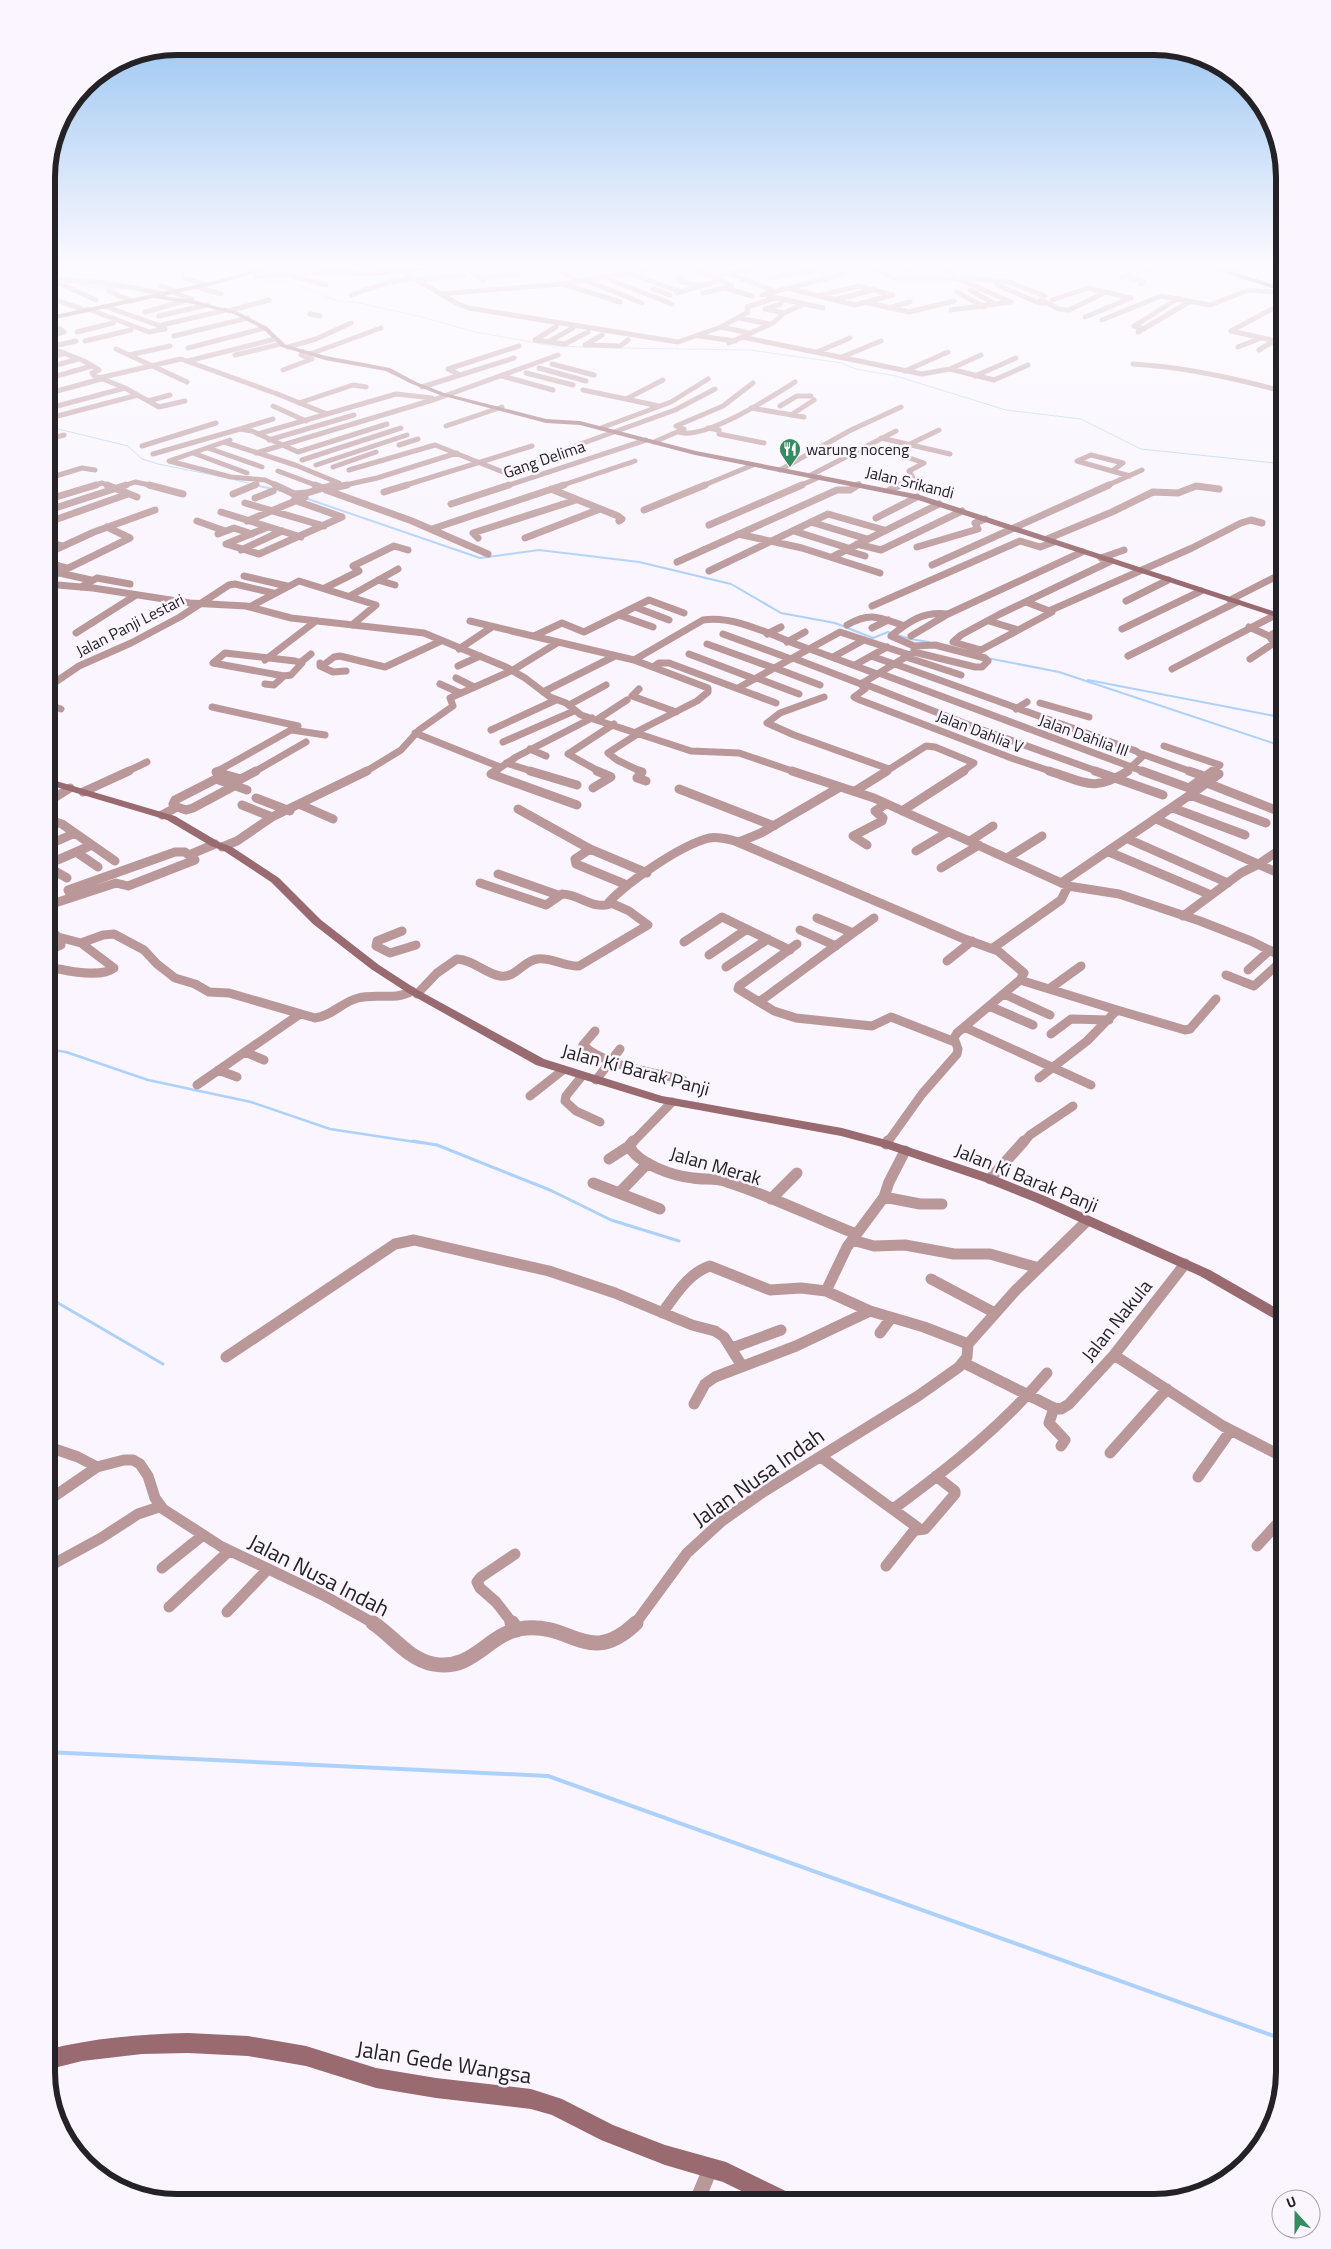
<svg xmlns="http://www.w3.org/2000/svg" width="1331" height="2249" font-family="'Titillium Web',sans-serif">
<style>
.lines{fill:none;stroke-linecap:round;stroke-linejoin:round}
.stream-far4{stroke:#add1fd;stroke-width:1}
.stream-far3{stroke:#add1fd;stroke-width:2}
.stream-far2{stroke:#add1fd;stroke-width:2.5}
.stream-far1{stroke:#add1fd;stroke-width:3}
.stream{stroke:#add1fd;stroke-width:4}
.river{fill:#add1fd;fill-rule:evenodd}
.street-far4{stroke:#ba989a;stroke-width:5}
.street-far3{stroke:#ba989a;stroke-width:7}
.street-far2{stroke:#ba989a;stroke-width:9}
.street-far1{stroke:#ba989a;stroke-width:11}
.street{stroke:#ba989a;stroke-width:15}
.secondary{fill:#996a6f;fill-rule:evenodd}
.highway{fill:#6b2c36;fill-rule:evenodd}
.labels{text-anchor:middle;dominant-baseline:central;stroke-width:5;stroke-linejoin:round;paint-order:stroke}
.far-poi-label{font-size:16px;fill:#242226;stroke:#faf5fe;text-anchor:start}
.far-street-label{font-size:16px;fill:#242226;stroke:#faf5fe}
.street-label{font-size:19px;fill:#242226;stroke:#faf5fe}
.near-street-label{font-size:22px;fill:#242226;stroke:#faf5fe}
.rim{fill:none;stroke:#242226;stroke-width:6}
</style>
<rect width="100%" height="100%" fill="#faf5fe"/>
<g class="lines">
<path class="stream-far4" d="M127,265L182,269L256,280L291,282L337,301L355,302L422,317L475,332L553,346L585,347
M620,348L750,350L842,363L856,369L896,376L1006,410L1081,419L1141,449L1285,464
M46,426L128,446L142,459L158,464L223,477
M235,480L260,486"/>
<path class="stream-far3" d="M255,485L281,491
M305,498L480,558L539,550L639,562L731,584L781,613L835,623L873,638L888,632L910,639L929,642
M987,658L1059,672L1285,747
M1088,680L1285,718"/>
<path class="stream-far2" d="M46,1049L66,1052L148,1080L251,1102L330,1129L422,1143"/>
<path class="stream-far1" d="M413,1141L437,1145L550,1190L611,1220L679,1241
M46,1296L163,1364"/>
<path class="stream" d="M46,1752L548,1776L1285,2040"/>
<path class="river" d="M53,279H70L89,284L131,286L135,288L131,290L89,288L70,283H53Z"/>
<path class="street-far4" d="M242,265L260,271
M463,265L483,280
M500,265L510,269
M526,265L536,270
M548,265L579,281
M680,265L714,276L776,265
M864,265L894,278H972L1012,283L1045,296
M883,265L900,273
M898,265L922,277
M929,265L952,273L959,279L1011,302
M1264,265L1283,271
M1079,266L1083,265
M1137,268L1152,271
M400,270L458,304L469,308L678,342L721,327L748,312L747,307L775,298
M639,270L665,265
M47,271L75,265
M1224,272L1253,265
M731,274L774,291
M256,276L337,272
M292,276L326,285
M678,276L680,281L700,286
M1124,276L1141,280L1143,282L1140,284
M603,277L672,304
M1122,277L1140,265
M185,278L206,285
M481,278L518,274
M770,278L836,265
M47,280C86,278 125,285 163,294
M417,280L463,275
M585,280L642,303
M54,281L96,300
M563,284L620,302
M997,285L1039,303H1046
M161,286L176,291
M197,287L221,294
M725,288L752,296
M787,288L855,305L893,295
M653,289L670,295
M970,290L995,304
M109,291L131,301
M172,292L192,299
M957,292L984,307
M677,293L715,282L717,279L714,276
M703,293L732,286L717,279
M441,294L562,284L628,273L682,292
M351,295L390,282L413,278
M762,295L847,273
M46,296L84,310
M768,296L823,308
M817,296L859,286L892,295
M834,300L873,290
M1041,300L1059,309L1069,310L1106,292
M1052,300L1088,288L1131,298L1085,317
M1285,302L1231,331L1285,343
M868,303L909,312L954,301
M781,304L765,309L784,313
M104,306L163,327
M889,308L910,302
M967,308L1010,302
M88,309L149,332L165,329
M951,310L966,308
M229,311L269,300
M46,312L48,313
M145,312L184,301
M310,314L320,316
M159,316L207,305
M739,318L770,324
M1102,320L1161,296L1210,305L1249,290L1271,292L1283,290
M158,326L226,310
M721,327L749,333
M1144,329L1134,326L1179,298
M77,332L113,323
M1138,332L1191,301
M602,335L585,345L620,346L628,340
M174,336L248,318
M699,336L735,341
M46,337L64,332L60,329
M742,337L922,374L950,369L994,380L1028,365
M535,340L565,344L588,332
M535,340L556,327
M85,341L131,330
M548,342L573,328
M729,343L773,323L784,313L804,304
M46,346L84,361L99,370L92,373L93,375L125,388L159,407L185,401
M49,347L76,341
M288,347L316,339L351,323
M1238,347L1261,338
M188,348L265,328
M116,349L187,382
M1259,350L1277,339
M817,352L850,338
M1278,353L1285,349
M310,354L381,328
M129,355L170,346
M235,355L281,344
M842,357L881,341
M46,359L65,353
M188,361L275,339
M552,364L594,375
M1133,364C1185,367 1235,378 1285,392
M46,368L78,359
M539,368L586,381
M950,369L981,355
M283,370L312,359L301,355L303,352
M905,371L948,352
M526,373L573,385
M460,375L448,369L519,346
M502,376L553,390
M975,376L1016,358
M99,378L181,359L272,392
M46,379L92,366
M422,387L514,358
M583,390L659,406
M275,393L327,414
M46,394L101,379
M626,399L663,380
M148,401L170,395
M299,403L353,385L366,387
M273,406L306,421
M780,406L797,396H811
M751,408L804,417
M46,409L125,388
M791,415L814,400
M46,419L138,395
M446,426L502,407
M243,428L273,419
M601,428L671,402L708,379
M708,428L719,430V434L764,443
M46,432L50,431
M678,432C704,441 771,397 795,382
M258,434L396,394L432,398
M881,438L950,454
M46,440L64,435
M269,440L354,415
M224,442L295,465L339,483L329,486
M654,442L684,429L676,426L723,406L753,383
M910,444L939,430
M399,445L418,439
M142,446L216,423
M208,448L262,467
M193,453L247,473
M256,453L436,399L558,355
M153,454L240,429L252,431L298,452L387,424
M1091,455L1123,463L1112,471L1077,461Z
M302,460L401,428
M169,461L231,477L265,480L278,486
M169,461L230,440
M316,465L407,435
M333,467L376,452
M349,470L435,445L503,472L675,410L715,389
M780,470L849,431L901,407
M278,471L318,486
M1112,471L1130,476
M811,475L896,431
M46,479L82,468L95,470
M92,486L102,483L110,486
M123,486L135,482L155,486
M252,486L257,484
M341,486L377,478L457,453
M403,486L532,446
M506,486L646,440
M560,486L635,461
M702,486L753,465
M799,486L820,477
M856,486L859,484
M898,486L913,478L909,471L924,463L898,454
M1106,486L1142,470"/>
<path class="street-far3" d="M107,485L137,497
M149,485L183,494
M275,485L294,494L307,493L333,485
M315,485L323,488
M333,488L347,485
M551,489L618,516L622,519L619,521
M326,490L412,521L488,554
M890,490L900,485
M384,492L407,485
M233,494L255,485
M255,498L273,491
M46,500L96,485
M294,500L342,517
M245,503L324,526
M451,504L509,485
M644,510L705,485
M46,511L126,485
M221,512L301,537
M876,518L917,497
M197,521L225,531
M247,521L305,497
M811,522L867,539
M46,523L128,494
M709,525L802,485
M432,529L564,485
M794,531L848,548
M218,534L234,528L252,534
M738,534L802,548L880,573
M478,538L473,533L576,500
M525,538L600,509
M1047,539L1112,512L1153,492L1178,493L1196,486L1219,489
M46,541L62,546
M226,544L259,554L342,517
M226,544L268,527
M857,544L881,550L962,511
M917,547L978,529L975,523L985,519
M241,550L282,531
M845,550L865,556
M46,554L94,532L155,510
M832,557L939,504
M1101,558L1124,550
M46,562L67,568
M677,562L837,490H850L858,485
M932,565L1109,485
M46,570L91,580
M709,571L828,514L884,530
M244,576L287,586
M46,579L130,538L107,527
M378,580L395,585
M46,584L93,588L190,603L246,606L291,618L424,633L506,667L525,678L550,697L566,703L581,715L691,751L739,753L795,772
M81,587L97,578L130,584
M325,588L359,571L353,566L394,546L408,550
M350,596L398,569
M1230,600L1285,572
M1126,601L1168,580
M1026,602L1052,612L981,650L953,642L961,635L1000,614L1111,561
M251,606L299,581L376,605L352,625
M872,606L1020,541L1040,547L1054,542
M635,607L669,620
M1049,611L1192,548L1241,523L1251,520L1262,523
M619,615L653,627
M470,621L634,660L708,688V692L697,701L636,732
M989,621L1018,630
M847,625C870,612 878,617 902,625
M1249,627L1269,636L1274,643L1250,659
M872,628L888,620
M1122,629L1201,591
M76,633L136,595
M723,634L791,659
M767,634L781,627
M534,636L562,623L584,632L649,600L684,613
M911,636L948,614
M1269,636L1285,627
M787,642L805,632
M707,644L774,668
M914,646L935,645L985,658L988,661L982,667H975L914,652
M459,649L492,627
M810,649L877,674
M225,653L295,661L302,663L291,675L284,676L213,663Z
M689,654L755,679
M871,656L894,664
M1128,656L1237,602
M833,657L864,640
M906,657L961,675
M793,658L861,684
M265,660L316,621
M634,660L703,620C738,615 776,638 809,649
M301,662L311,654
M320,663V666L333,672L346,671
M326,663L334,657L340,656L385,667L441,641
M895,664L1136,751L1143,756L1126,772
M855,665L887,647
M458,666L480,656
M653,667L659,663H669L776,703
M775,668L820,685
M1172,669L1285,610
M879,673L1145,772
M456,678L474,687
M757,678L799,694
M46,681L54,683L79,666L131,643L180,617L229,585L235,584L273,593
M862,683L969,725L1099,772
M265,684L274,685L284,676
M440,684L460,693
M861,684L865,689L854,697L860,700L1014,759L1053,772
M861,684L914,652V646L891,636C909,621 924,611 948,614L1082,552
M738,688L840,632L910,655
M639,689L632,696L676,712
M543,692L615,656
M824,697L780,713L767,723L794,735L889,769
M1040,703L1089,717
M46,704L61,709
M569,705L606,685
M212,707L298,726
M1016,709L1027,702
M598,719L627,700
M292,730L325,735
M491,730L556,700
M415,733L500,767
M639,733L608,753L617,760L642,772
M46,742L54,738
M503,742L574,711
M1164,746L1220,765L1211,772
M530,749L546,756
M1142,754L1192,772
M506,763L534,772
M126,772L147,762
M216,772L298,726
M254,772L306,742
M365,772L401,750L419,730L453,706L450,698L513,670L557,643
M494,772L516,757L592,718
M600,772L568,754L614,724
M885,772L926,746L935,747L974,763L962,772"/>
<path class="street-far2" d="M219,771L216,772L241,779L256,771
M496,771L491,774L577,805
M530,771L577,785
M639,771L642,772L637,778L646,781
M792,771L874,798L1068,886L1119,894L1200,921L1251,941L1285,958
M1049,771C1085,782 1093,793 1128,771
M1095,771L1163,795
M1142,771L1189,788L1213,771
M1189,771L1204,776
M1207,783L1283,813
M593,788L611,777L597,771
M679,789L774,826
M855,791L887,771
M83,792L129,771
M1190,795L1219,774
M256,798L290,811
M46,803L70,788
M242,805L272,817
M301,805L333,819
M177,807L186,810L193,808L234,786
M1173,808L1245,835
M518,809L590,849L647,873
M902,811L964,771
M162,815L177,807L173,804L175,800L216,779L247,790
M46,819L62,824L115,861
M1156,819L1285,876
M1128,839L1228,883
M970,841L993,826
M739,842L761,833L840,787
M867,845L853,836L882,821L883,818L875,811L886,804
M46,846L75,833
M222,847L237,841L272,817L367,771
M590,849L575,859L576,864L627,885
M916,851L948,832
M76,852L98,867
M1109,852L1211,895
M189,855L215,844
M1007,858L1042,836
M46,865L92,845
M46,866L67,878
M941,868L979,845
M498,874L558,895
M480,883L546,905L562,894C579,894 593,910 610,904
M1061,883L1190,795L1266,823
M46,906L116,883L128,886L195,860L185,852H175L68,890L71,896
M1183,916L1241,873L1259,864L1285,846
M46,926L58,937L81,943L114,968C103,977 73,972 59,969
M800,930L836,946
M402,931L377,941L376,946L390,953L416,945
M853,933L874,918
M684,942L722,917L790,950
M81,943L103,935L114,934L144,950L157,964L175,978L195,984L209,992L229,993L315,1018C332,1016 342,1002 358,998C377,993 394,1001 412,991
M797,944L739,986L738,989L774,1011L796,1018L872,1026L891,1017L955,1042
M993,948L1061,900L1068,886
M46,952L61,945
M709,955L747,929
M947,961L972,941
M726,967L768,939
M1248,970L1270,950
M1226,975L1254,986L1285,958
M1020,980L1117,1010L1087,1041L1039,1078
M1049,989L1081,966
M417,994L437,973L457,959C474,960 484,973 500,976C515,979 523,961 537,959C552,957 565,967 579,966L648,925L629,911L609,902C629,881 681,845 709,838C718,836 727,839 735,841L962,938L998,951L1024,973L1020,980L957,1033L954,1038L958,1049L957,1054L922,1094L887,1143
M1004,994L1050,1015
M759,1002L853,933L817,918
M989,1006L1033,1025
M1117,1010L1185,1030L1190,1029L1216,999
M964,1027L1091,1085
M595,1031L583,1045C604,1066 654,1072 683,1080
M1051,1034L1071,1019L1109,1020
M245,1052L264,1060
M218,1070L237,1077
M582,1076L566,1096L565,1101L576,1111L600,1122
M596,1080L620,1049
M197,1085L300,1014
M530,1096L563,1070
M632,1143L672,1102
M1023,1143L1030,1135L1073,1106"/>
<path class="street-far1" d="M633,1141L629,1146C638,1164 673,1176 693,1178C704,1180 717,1178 727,1182C771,1196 813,1217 856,1234
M886,1144L888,1141
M609,1159L629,1146
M990,1179L1024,1141
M593,1183L660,1209
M619,1193L648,1163
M884,1197L920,1204H942
M771,1199L797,1173
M852,1240L874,1246L905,1245L954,1254H990L1039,1268
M931,1279L995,1313
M826,1291L847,1247L884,1197L889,1182L905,1151
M662,1313C675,1296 688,1273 710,1266L770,1290L801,1288L826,1291L870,1311L924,1327L968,1344
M880,1333L891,1318
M732,1348L781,1330
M1114,1355L1223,1426L1285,1458
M226,1357L395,1244L414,1240L549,1271L615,1293L692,1325L715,1331L724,1337L742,1366
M964,1363L1054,1408L1061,1409L1069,1404L1114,1355L1185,1264
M694,1404L705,1384L715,1377L796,1346L870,1311
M1054,1408L1049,1423L1065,1440L1061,1446
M46,1446L78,1457L97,1467L124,1460H133L140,1464L148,1476L155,1498L163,1509L222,1547L323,1595L375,1624
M1110,1453L1167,1389
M821,1457L917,1527L886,1566
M1198,1477L1231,1430
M46,1502L97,1467
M893,1509C949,1468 1002,1426 1047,1373
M917,1530L925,1529L955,1494V1491L936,1476
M1257,1546L1277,1524L1285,1523
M46,1568L101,1538L138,1514L159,1507
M162,1568L202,1536
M169,1607L229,1551
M227,1612L268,1569
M513,1624L496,1602L480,1588L477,1582L481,1577L515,1554
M635,1624L687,1553L722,1521L763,1492L918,1396L959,1367L967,1357L968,1344L1016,1290L1087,1221"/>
<path class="street" d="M373,1623C393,1636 408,1659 433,1664C475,1672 488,1631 526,1628C573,1624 590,1667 636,1623
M512,1623L517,1630
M696,2203L711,2167"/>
<path class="secondary" d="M272,265H283L217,284L164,296L193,300L238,312L267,327L286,345L326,356L390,368L416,382L444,393L546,419L580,421L696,451L920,495L1285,615V620L915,499L695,455L580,425L546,423L440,395L412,384L386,371L325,360L282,347L263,329L234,314L193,304L154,298L46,321V317L214,281Z
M315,265L364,272L449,265C441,269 431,269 422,270C389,275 346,282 315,265Z
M46,778L175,816L219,842L232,847L279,878L321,920L379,965L416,989L544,1059L662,1096L842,1128L890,1141L995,1176L1045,1196L1210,1270L1285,1313V1325L1200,1276L1035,1202L985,1182L882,1147L841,1136L660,1103L536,1065L408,993L371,969L313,924L271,882L224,851L211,846L167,820L46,784Z
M188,2033L248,2036L306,2046L376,2068L436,2078L531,2089L562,2099L613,2125L665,2145L726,2162L796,2196L799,2203H766L723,2182L665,2165L601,2140L552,2115L531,2109L436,2098L376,2088L306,2066L248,2056L188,2053L142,2054L82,2061L46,2070V2050C93,2038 140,2034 188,2033Z"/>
<path class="highway" d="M1199,265H1211L1285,288V292Z"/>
</g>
<linearGradient id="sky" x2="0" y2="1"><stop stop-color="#90c0f0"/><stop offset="0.46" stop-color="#fdfaff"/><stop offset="1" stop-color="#fdfaff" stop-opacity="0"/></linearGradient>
<rect width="1331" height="580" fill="url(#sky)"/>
<defs>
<g id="restaurant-pin" transform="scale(1.125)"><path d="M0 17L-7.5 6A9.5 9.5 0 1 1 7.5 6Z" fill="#348c60" stroke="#faf5fe"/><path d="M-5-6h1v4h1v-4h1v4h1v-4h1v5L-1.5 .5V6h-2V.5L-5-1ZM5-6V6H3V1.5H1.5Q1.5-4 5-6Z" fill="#fff"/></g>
</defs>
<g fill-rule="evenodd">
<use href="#restaurant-pin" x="790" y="449"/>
</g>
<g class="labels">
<g class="far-poi-label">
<text x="806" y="449">warung noceng</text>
</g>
<g class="far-street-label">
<text transform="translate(544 459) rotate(-19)">Gang Delima</text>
<text transform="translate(910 482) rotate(14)">Jalan Srikandi</text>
<text transform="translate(130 625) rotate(-27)">Jalan Panji Lestari</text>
<text transform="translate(980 731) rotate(21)">Jalan Dahlia V</text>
<text transform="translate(1084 735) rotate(20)">Jalan Dahlia III</text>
</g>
<g class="street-label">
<text transform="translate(636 1069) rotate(15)">Jalan Ki Barak Panji</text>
<text transform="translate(716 1165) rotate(16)">Jalan Merak</text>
<text transform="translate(1027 1177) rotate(22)">Jalan Ki Barak Panji</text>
<text transform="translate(1116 1320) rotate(-51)">Jalan Nakula</text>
</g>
<g class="near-street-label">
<text transform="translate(758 1477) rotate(-35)">Jalan Nusa Indah</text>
<text transform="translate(319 1575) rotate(27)">Jalan Nusa Indah</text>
<text transform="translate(444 2062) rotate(9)">Jalan Gede Wangsa</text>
</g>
</g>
<path d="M0 0H1331V2249H0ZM177 55H1154A122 122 0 0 1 1276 177V2072A122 122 0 0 1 1154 2194H177A122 122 0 0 1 55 2072V177A122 122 0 0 1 177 55Z" fill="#faf5fe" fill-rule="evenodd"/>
<path class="rim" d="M177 55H1154A122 122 0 0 1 1276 177V2072A122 122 0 0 1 1154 2194H177A122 122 0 0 1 55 2072V177A122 122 0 0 1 177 55Z"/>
<g transform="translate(1296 2214) rotate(339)"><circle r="24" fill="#faf5fe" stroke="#a4a1a8"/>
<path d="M0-4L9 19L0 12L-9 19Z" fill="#348c60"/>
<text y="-8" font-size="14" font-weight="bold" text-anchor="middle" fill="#242226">U</text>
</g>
</svg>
